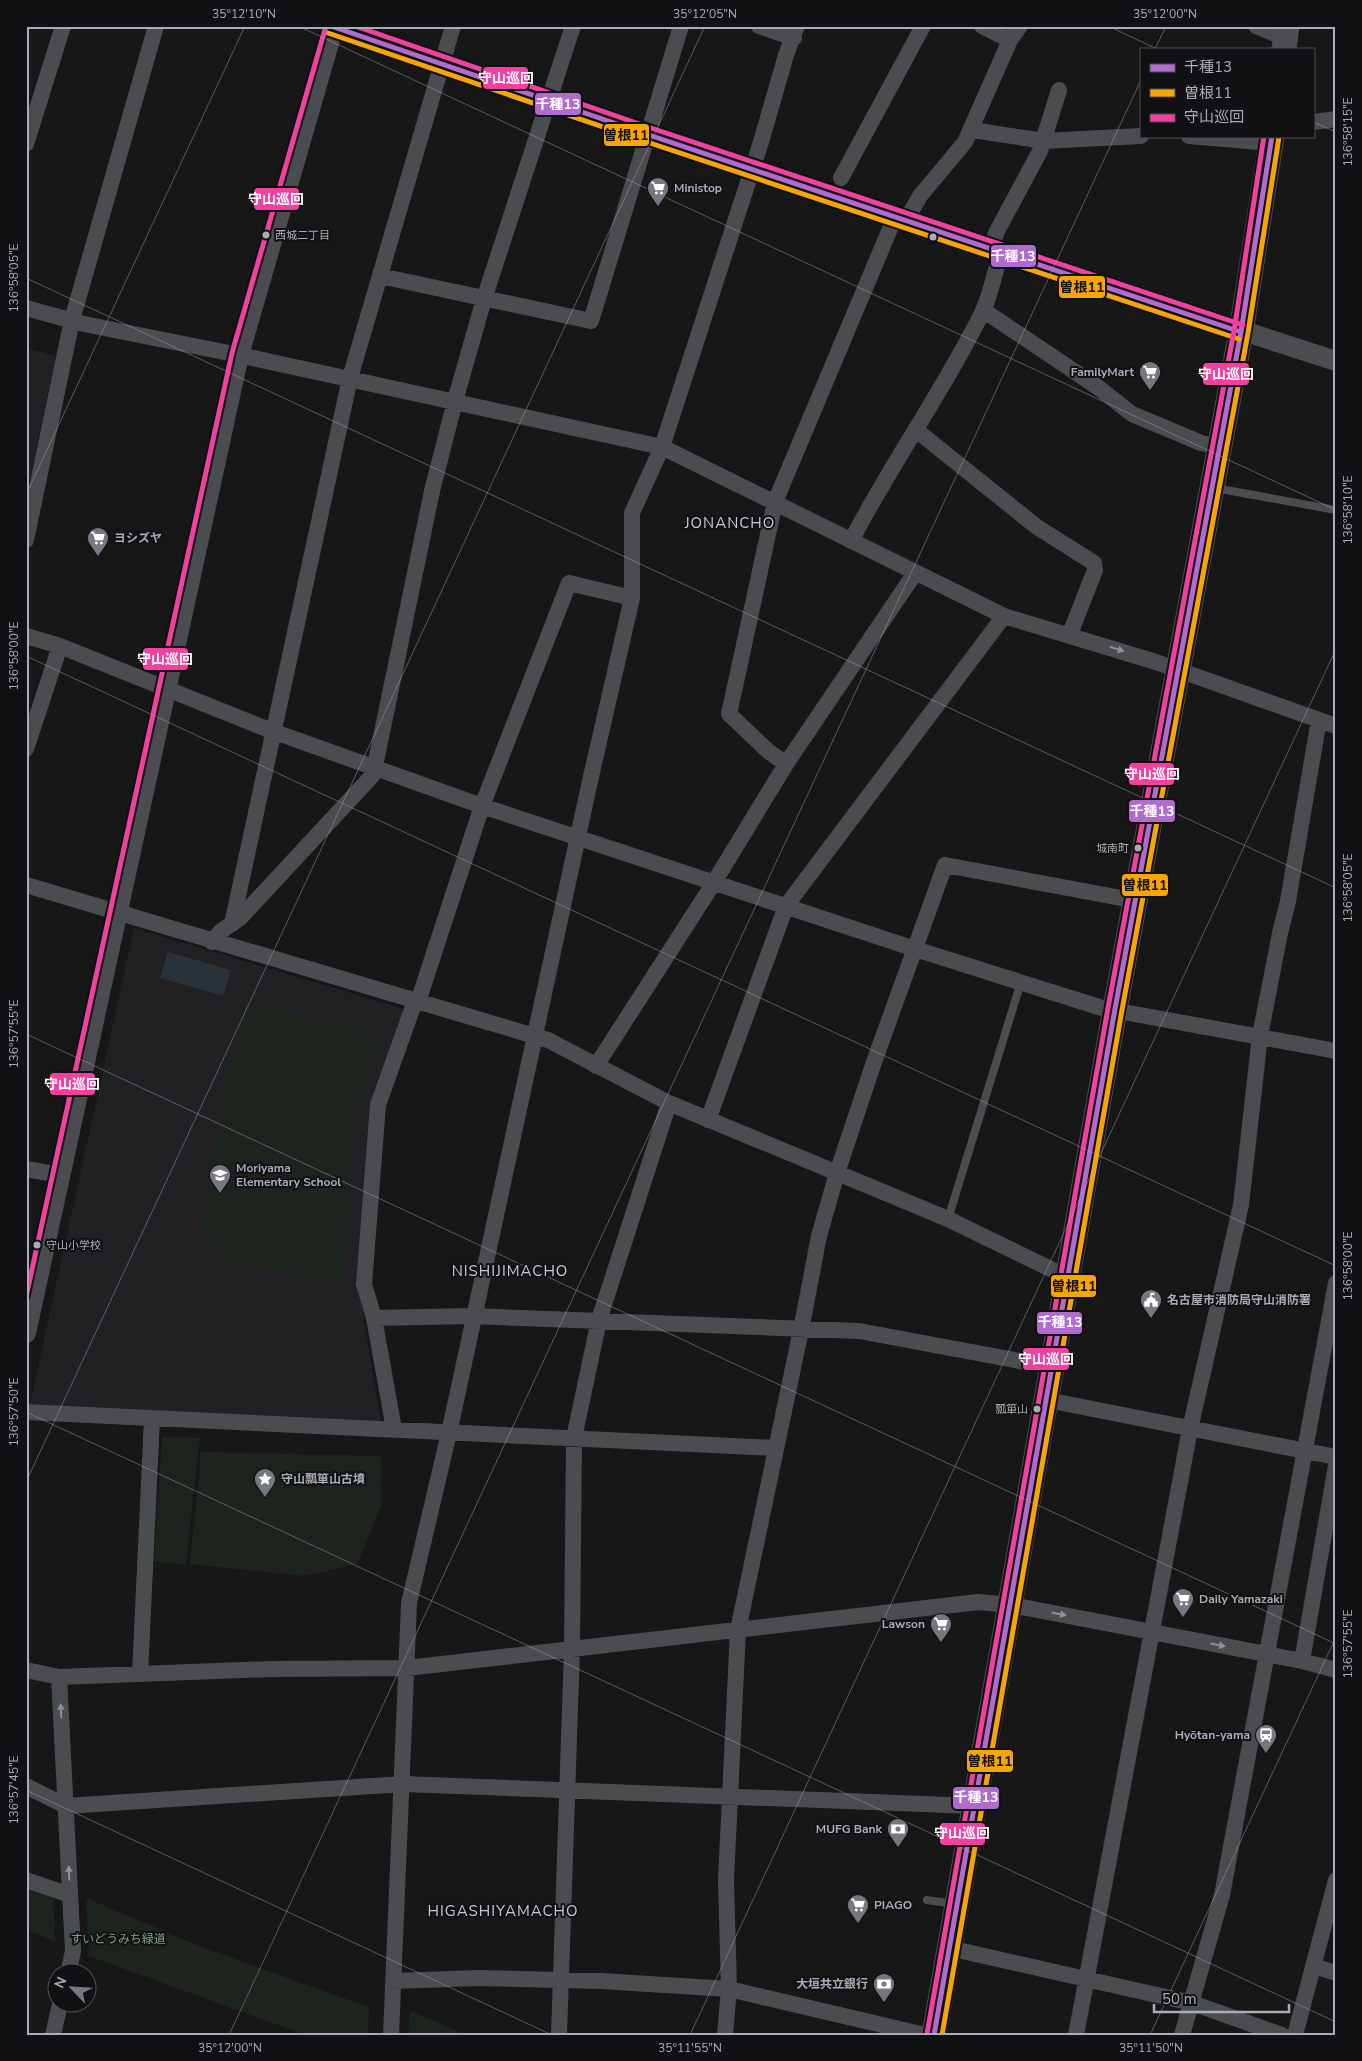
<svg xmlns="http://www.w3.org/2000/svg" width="1362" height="2061" font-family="'Nunito Sans','Noto Sans JP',sans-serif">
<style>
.built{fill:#212123}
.green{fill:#1d241e}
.water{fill:#2a3239}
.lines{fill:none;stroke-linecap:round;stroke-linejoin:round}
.service{stroke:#4b4c50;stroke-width:8}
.minor{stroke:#4b4c50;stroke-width:16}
.tertiary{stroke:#4b4c50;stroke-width:20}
.primary{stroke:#4d4f52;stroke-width:25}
.bus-1-casing{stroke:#111113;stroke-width:9}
.bus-2-casing{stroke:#111113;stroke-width:9}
.bus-3-casing{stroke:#111113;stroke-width:9}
.bus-1{stroke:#b06ccc;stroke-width:5}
.bus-2{stroke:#f7a600;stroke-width:5}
.bus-3{stroke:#f240a1;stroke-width:5}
.oneway{fill:#8c9099}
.ticks{fill:none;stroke:#a8adb8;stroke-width:1;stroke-opacity:0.45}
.bus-dot{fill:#a8adb8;stroke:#111113;stroke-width:2}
.labels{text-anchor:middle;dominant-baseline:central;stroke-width:4;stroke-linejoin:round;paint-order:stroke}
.bus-label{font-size:11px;fill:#a8adb8;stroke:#111113;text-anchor:start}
.poi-label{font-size:12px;font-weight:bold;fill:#a8adb8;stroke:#111113;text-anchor:start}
.park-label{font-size:12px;fill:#7fa381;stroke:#111113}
.quarter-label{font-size:15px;letter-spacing:1px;fill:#c9ccd4;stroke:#111113}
.line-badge{stroke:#111113;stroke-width:2}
.badge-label{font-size:14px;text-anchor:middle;font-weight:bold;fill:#fff}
.pale-badge-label{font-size:14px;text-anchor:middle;font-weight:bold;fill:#111}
.neatline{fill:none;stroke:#a8adb8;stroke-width:2}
.ticks-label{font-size:12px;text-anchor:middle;fill:#a8adb8}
</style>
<rect width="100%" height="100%" fill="#171717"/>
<path class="built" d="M26,348L56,356L26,495Z
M134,928L404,1009L372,1105L358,1284L381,1422L30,1404Z"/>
<path class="green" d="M243,1003L382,1035L353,1119L343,1284L231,1264L200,1221Z
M162,1437L200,1438L186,1565L154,1561Z
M201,1452L381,1456L382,1504L357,1564L305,1576L190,1564Z
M26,1874L53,1881L55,1942L26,1929Z
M86,1898L204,1948L369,2007L368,2035H305L89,1956Z
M410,2011L467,2035H408Z"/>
<path class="water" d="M168,952L231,970L223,996L160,978Z"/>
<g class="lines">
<path class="service" d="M1215,488L1336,510
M948,1219L1021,982
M927,1900L955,1904"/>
<path class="minor" d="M759,26L794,38
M982,26L1010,40
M1256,26L1285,38
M1313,122L1336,119
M972,130L1044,141L1141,136
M1189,136L1271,143
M26,144L63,26
M841,178L923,26
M906,220L920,196L965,142L1010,40L1020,26
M991,249L996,233L1040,151L1059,90
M380,276L591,321L681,26
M26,308L84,324L239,355L662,447L1004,616L1156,662L1336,726
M983,310L1099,388L1132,414L1201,443L1219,447
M916,430L1037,527L1094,563L1095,570L1070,634
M26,540L72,320L156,26
M851,541C892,462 944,390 983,311C991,293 995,271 1001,253
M26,636L60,646L272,731L482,806L915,949L1102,1008L1336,1051
M26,749L60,646
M786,764L768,751L729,714L775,502L895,217
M26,885L548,1040L669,1103L948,1219L1069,1278
M232,924L350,378L453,26
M212,942L220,932L240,918L372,776L375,766L432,491L455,401L484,299L573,26
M418,1002L482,806L569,583L632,598
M596,1066L713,884L786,764L915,573
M708,1120L786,906L1004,616
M26,1169L60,1175
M374,1318L472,1316L859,1331L1052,1367
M1047,1400L1336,1457
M26,1412L776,1448
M394,1429L374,1318L364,1284L378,1105L415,1001
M1302,1661L1336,1466
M26,1670L59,1677L271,1669L407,1668L978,1602L1011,1605L1302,1661L1336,1670
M140,1674L152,1419
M59,1677L73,1951L68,1974
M26,1786L66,1806L403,1784L975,1806
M26,1880L70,1895
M949,1948L1192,2003L1282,2035
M1314,1966L1336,1973
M393,1981L479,1978L601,1981L729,1989L925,2035
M53,2035L60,2004
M391,2035L409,1603L449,1433L590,781L632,598V513L662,447L761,142L786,55L797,26
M559,2035L572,1649L574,1438L599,1320L669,1103
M725,2035L729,1989L726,1880L738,1630L801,1330L819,1236L837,1173L874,1062L945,865L1137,901
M1076,2035L1190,1429L1241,1205L1260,1036L1280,933L1288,901L1319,720
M1182,2035L1222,1895L1336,1283
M1295,2035L1336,1880"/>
<path class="tertiary" d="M330,26L1001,253L1336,361
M26,1333L239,355L334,26"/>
<path class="primary" d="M1284,49L1287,26
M934,2035L1115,1009L1241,332L1272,136"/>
<g class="bus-1-casing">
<path id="bus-1" d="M331,26L649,135L1241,332
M934,2035L1115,1009L1241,332L1272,136"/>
</g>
<g class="bus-2-casing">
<path id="bus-2" d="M328,33L647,142L1239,339
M942,2035L1122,1010L1248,333L1279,137"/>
</g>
<g class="bus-3-casing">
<path id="bus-3" d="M355,26L651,128L1243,325
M26,1297L232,353L326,26
M927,2034L1108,1008L1234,331L1264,136"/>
</g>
<use href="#bus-1" class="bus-1"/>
<use href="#bus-2" class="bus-2"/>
<use href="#bus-3" class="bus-3"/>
</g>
<defs><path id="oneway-solid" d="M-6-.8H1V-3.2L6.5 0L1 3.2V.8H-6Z" transform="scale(1.25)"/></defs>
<g class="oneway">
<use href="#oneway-solid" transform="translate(1117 649) rotate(18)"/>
<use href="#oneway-solid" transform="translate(1059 1614) rotate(11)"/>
<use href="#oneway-solid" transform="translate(1218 1645) rotate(11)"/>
<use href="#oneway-solid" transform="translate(61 1711) rotate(-93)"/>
<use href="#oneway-solid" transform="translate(69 1873) rotate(-93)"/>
</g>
<path class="ticks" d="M298,26L1336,510M1108,26L1157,49M1155,49L1166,26M1313,122L1336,132M26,278L1336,888M26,495L245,26M26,656L1336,1266M26,1034L1336,1644M26,1412L1336,2022M26,1482L705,26M26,1790L552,2035M229,2035L1141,80M690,2035L1336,649M1150,2035L1336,1637"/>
<defs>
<g id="supermarket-pin" transform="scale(1.125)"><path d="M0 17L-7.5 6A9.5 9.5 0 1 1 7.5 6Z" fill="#757880" stroke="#111113"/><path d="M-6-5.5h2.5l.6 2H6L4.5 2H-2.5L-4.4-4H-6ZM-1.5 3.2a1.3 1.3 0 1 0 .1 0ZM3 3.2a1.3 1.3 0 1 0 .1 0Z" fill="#fff"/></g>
<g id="school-pin" transform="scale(1.125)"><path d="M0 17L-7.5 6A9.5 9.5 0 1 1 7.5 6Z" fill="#757880" stroke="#111113"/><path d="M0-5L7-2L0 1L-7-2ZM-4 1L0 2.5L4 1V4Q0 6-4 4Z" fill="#fff"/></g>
<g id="civic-pin" transform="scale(1.125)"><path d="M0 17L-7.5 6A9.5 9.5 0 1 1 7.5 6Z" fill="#757880" stroke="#111113"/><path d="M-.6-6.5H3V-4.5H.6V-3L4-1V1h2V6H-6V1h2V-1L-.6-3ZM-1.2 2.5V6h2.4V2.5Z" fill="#fff"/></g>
<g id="sight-pin" transform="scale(1.125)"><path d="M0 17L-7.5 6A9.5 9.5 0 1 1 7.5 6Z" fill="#757880" stroke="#111113"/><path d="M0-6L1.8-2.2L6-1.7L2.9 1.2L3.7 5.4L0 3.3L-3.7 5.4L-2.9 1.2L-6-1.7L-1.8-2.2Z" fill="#fff"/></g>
<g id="station-pin" transform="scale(1.125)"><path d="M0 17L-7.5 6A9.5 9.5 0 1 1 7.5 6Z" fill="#757880" stroke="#111113"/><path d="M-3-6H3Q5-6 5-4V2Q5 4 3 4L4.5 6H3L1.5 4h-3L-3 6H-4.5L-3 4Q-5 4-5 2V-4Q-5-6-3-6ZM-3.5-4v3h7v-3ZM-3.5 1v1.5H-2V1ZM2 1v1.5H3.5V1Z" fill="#fff"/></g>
<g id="bank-pin" transform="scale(1.125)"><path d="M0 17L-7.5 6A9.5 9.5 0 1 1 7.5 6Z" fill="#757880" stroke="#111113"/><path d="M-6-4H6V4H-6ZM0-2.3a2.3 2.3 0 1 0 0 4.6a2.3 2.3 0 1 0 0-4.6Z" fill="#fff"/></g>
</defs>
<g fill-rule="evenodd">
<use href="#supermarket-pin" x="658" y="188"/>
<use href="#supermarket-pin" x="1150" y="372"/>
<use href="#supermarket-pin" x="98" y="538"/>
<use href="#school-pin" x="220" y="1175"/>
<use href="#civic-pin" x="1151" y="1300"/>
<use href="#sight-pin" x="265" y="1479"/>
<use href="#supermarket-pin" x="1183" y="1599"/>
<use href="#supermarket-pin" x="941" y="1624"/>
<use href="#station-pin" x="1266" y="1735"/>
<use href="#bank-pin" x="898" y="1829"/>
<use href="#supermarket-pin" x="858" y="1905"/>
<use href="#bank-pin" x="884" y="1984"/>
</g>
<g class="bus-dot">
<circle cx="266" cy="235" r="4.5"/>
<circle cx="933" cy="237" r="4.5"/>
<circle cx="1138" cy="848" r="4.5"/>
<circle cx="37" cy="1245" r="4.5"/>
<circle cx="1037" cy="1409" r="4.5"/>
</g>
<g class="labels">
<g class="bus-label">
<text x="275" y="235">西城二丁目</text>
<text x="1129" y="848" text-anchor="end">城南町</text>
<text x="46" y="1245">守山小学校</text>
<text x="1028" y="1409" text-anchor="end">瓢箪山</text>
</g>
<g class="poi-label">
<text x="674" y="188">Ministop</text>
<text x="1134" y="372" text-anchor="end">FamilyMart</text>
<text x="114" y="538">ヨシズヤ</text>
<text x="236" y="1168">Moriyama<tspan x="236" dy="14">Elementary School</tspan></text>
<text x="1167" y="1300">名古屋市消防局守山消防署</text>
<text x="281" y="1479">守山瓢箪山古墳</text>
<text x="1199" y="1599">Daily Yamazaki</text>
<text x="925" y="1624" text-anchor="end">Lawson</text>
<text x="1250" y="1735" text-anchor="end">Hyōtan-yama</text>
<text x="882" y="1829" text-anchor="end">MUFG Bank</text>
<text x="874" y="1905">PIAGO</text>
<text x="868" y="1984" text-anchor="end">大垣共立銀行</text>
</g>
<g class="park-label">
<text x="118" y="1939">すいどうみち緑道</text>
</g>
<g class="quarter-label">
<text x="730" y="523">JONANCHO</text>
<text x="510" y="1271">NISHIJIMACHO</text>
<text x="503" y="1911">HIGASHIYAMACHO</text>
</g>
</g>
<g class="line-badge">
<rect x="482" y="66" width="47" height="24" rx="5" fill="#f240a1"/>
<rect x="534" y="92" width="48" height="24" rx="5" fill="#b06ccc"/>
<rect x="603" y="123" width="47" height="24" rx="5" fill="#f7a600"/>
<rect x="253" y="187" width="47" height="24" rx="5" fill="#f240a1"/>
<rect x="990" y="244" width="47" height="24" rx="5" fill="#b06ccc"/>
<rect x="1058" y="275" width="48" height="24" rx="5" fill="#f7a600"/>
<rect x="1202" y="362" width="48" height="24" rx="5" fill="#f240a1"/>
<rect x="142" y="647" width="47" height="24" rx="5" fill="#f240a1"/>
<rect x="1128" y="762" width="47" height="24" rx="5" fill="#f240a1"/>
<rect x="1128" y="799" width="48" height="24" rx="5" fill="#b06ccc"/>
<rect x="1121" y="873" width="48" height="24" rx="5" fill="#f7a600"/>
<rect x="49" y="1072" width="47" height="24" rx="5" fill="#f240a1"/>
<rect x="1050" y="1274" width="47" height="24" rx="5" fill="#f7a600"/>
<rect x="1036" y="1311" width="47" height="24" rx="5" fill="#b06ccc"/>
<rect x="1022" y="1347" width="48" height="24" rx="5" fill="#f240a1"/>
<rect x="966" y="1749" width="48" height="24" rx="5" fill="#f7a600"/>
<rect x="952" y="1786" width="48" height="24" rx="5" fill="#b06ccc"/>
<rect x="939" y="1822" width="47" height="24" rx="5" fill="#f240a1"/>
</g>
<g class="badge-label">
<text x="506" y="83">守山巡回</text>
<text x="558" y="109">千種13</text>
<text x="276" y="204">守山巡回</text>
<text x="1013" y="261">千種13</text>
<text x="1226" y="379">守山巡回</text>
<text x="165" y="664">守山巡回</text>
<text x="1152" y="779">守山巡回</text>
<text x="1152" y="816">千種13</text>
<text x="72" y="1089">守山巡回</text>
<text x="1060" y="1327">千種13</text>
<text x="1046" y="1364">守山巡回</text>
<text x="976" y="1802">千種13</text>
<text x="962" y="1838">守山巡回</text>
</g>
<g class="pale-badge-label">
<text x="626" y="140">曽根11</text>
<text x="1082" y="292">曽根11</text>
<text x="1145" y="890">曽根11</text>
<text x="1074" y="1291">曽根11</text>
<text x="990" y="1766">曽根11</text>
</g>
<rect width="1362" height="2061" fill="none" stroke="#111113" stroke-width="55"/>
<rect x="1140" y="48" width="175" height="90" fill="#111113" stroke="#4d4f55"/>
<rect x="1150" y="64" width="25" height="8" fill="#b06ccc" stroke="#4d4f55"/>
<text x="1184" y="72" font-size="15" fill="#a8adb8">千種13</text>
<rect x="1150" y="89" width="25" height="8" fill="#f7a600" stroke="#4d4f55"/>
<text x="1184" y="98" font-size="15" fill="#a8adb8">曽根11</text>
<rect x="1150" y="114" width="25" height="8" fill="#f240a1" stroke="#4d4f55"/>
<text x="1184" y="122" font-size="15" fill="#a8adb8">守山巡回</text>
<g transform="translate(72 1988) rotate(295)"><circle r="24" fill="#111113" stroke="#4d4f55"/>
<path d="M0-4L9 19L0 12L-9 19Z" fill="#757880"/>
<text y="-8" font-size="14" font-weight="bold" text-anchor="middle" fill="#a8adb8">N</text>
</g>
<path d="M1154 2004v8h135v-8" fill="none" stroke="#a8adb8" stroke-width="2.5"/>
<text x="1162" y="2004" font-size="15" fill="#a8adb8" stroke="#111113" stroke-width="4" paint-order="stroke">50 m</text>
<rect x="28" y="28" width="1306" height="2006" class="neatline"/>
<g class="ticks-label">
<text x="244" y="18">35°12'10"N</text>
<text x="705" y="18">35°12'05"N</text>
<text x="1165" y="18">35°12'00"N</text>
<text transform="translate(1348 132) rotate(-90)" y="4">136°58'15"E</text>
<text transform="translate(14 278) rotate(-90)" y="4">136°58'05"E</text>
<text transform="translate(1348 510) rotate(-90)" y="4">136°58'10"E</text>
<text transform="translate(14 656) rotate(-90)" y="4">136°58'00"E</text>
<text transform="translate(1348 888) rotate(-90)" y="4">136°58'05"E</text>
<text transform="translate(14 1034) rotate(-90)" y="4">136°57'55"E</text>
<text transform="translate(1348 1266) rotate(-90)" y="4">136°58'00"E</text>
<text transform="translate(14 1412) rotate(-90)" y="4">136°57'50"E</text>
<text transform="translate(1348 1644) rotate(-90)" y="4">136°57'55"E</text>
<text transform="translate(14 1790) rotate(-90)" y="4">136°57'45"E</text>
<text x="230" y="2052">35°12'00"N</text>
<text x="690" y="2052">35°11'55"N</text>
<text x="1151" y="2052">35°11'50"N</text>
</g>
</svg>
